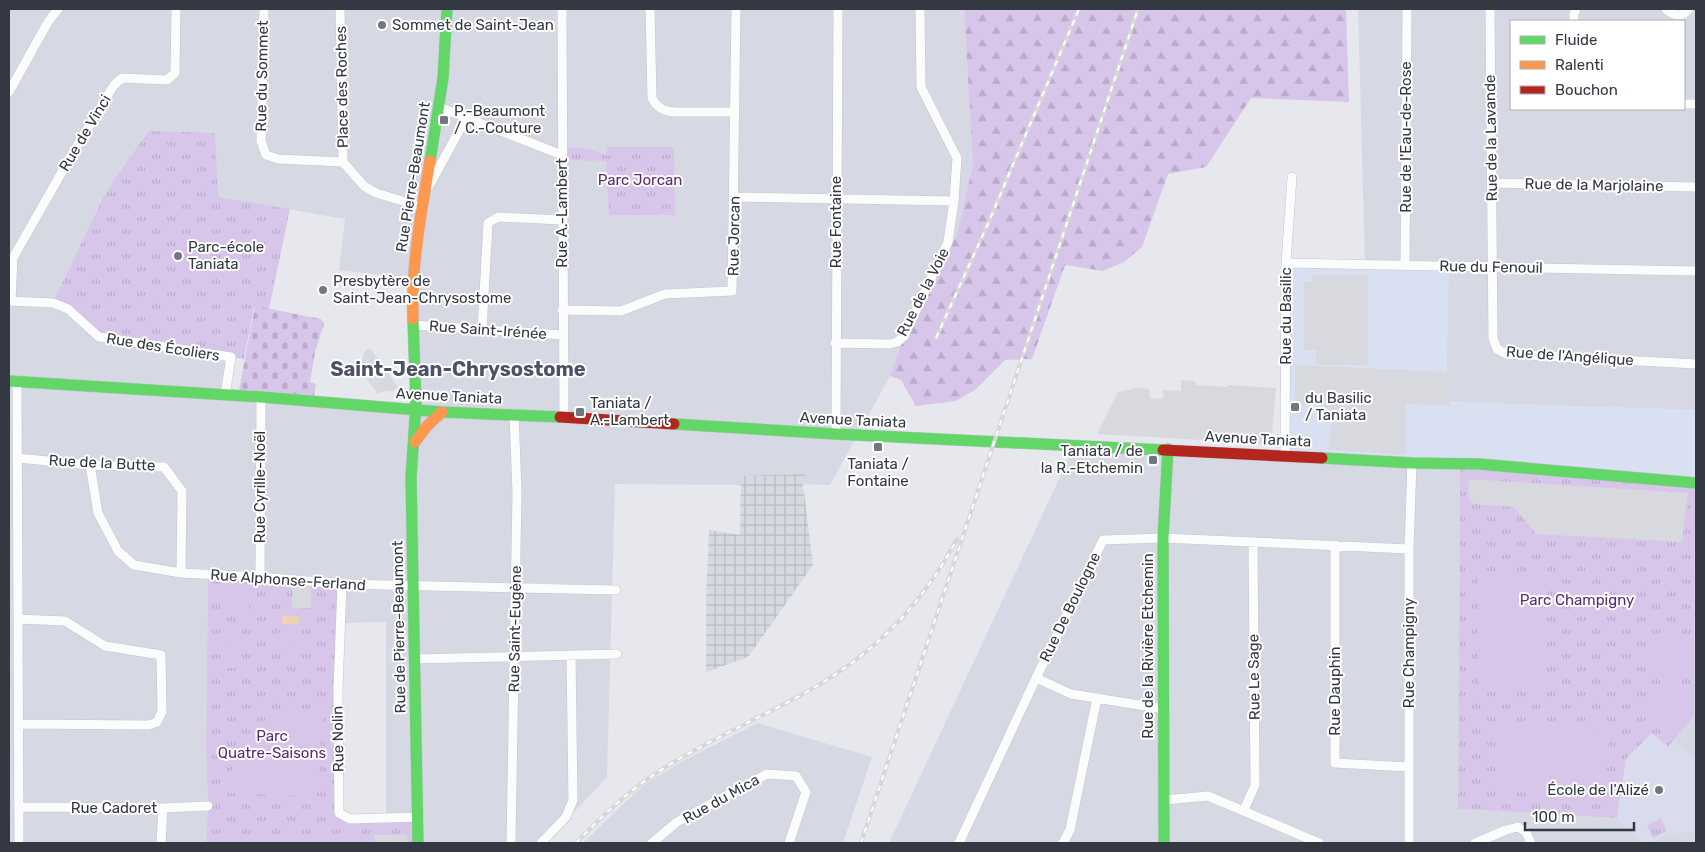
<svg xmlns="http://www.w3.org/2000/svg" width="1705" height="852" font-family="Rubik,sans-serif">
<style>
.residential{fill:#d6d9e4;fill-rule:evenodd}
.commercial{fill:#d8e0f1}
.industrial{fill:url(#industrial-grid)}
.education{fill:#d8dcec}
.grass{fill:url(#grass-tufts)}
.forest{fill:url(#forest-firs)}
.cemetery{fill:url(#cemetery-stones)}
.pitch{fill:#d8c6ea}
.parking{fill:#d8d9df}
.water{fill:#ecd2b6}
.lines{fill:none;stroke-linecap:round;stroke-linejoin:round}
.street-casing{stroke:#c3c6cc;stroke-width:10}
.fast-casing{stroke:#c1c5d2;stroke-width:12}
.slow-casing{stroke:#c1c5d2;stroke-width:12}
.jam-casing{stroke:#c1c5d2;stroke-width:12}
.street{stroke:#fbfcfc;stroke-width:9}
.fast{stroke:#63d668;stroke-width:11}
.slow{stroke:#ff974d;stroke-width:11}
.jam{stroke:#b3261e;stroke-width:11}
.rail-casing{stroke:#d7d7d8;stroke-width:4}
.rail{stroke:#fff;stroke-width:2;stroke-dasharray:5.5;stroke-linecap:butt}
.poi-dot{fill:#72767f;stroke:#fff;stroke-width:2}
.labels{text-anchor:middle;dominant-baseline:central;stroke-width:4;stroke-linejoin:round;paint-order:stroke}
.poi-label{font-size:15px;fill:#333843;stroke:#fff;text-anchor:start}
.street-label{font-size:15px;fill:#333843;stroke:#fff}
.park-label{font-size:15px;fill:#602874;stroke:#fff}
.district-label{font-size:20px;font-weight:bold;fill:#4b5266;stroke:#fff}
</style>
<defs>
<pattern id="industrial-grid" width="8" height="8" patternUnits="userSpaceOnUse" patternTransform="scale(1.25)"><rect width="8" height="8" fill="#d6d9df"/><path d="M0 4h8M4 0v8" fill="none" stroke="#b8bbc1"/></pattern>
<pattern id="grass-tufts" width="24" height="20" patternUnits="userSpaceOnUse" patternTransform="scale(1.25)"><rect width="24" height="20" fill="#d8c6ea"/><path d="M3 7l-1-3M5 7V3M7 7l1-3M15 17l-1-3M17 17v-4M19 17l1-3" fill="none" stroke="#baabca"/></pattern>
<pattern id="forest-firs" width="22" height="20" patternUnits="userSpaceOnUse" patternTransform="scale(1.25)"><rect width="22" height="20" fill="#d8c6ea"/><path d="M5 1l3.5 6h-7zM16 11l3.5 6h-7z" fill="#baabca"/></pattern>
<pattern id="cemetery-stones" width="16" height="16" patternUnits="userSpaceOnUse" patternTransform="scale(1.25)"><rect width="16" height="16" fill="#d8c6ea"/><path d="M2 7V4a2 2 0 0 1 4 0v3zM10 15v-3a2 2 0 0 1 4 0v3z" fill="#baabca"/></pattern>
</defs>
<rect width="100%" height="100%" fill="#e6e8ee"/>
<path class="residential" d="M9,9H964L973,164L957,235L945,256L900,348L890,376L830,485L803,484L805,474L742,476L741,485L615,484L607,777L545,843H418L386,818V622L343,623L208,575L206,747L208,806L206,843H9ZM218,197L345,219L339,270L407,278L413,284L414,410L225,394L231,357Z
M1358,9H1696V410L1446,402L1365,264ZM1511,21H1684V109H1511Z
M1075,445L1460,463L1458,809L1617,818L1642,843H889Z
M1695,483H1696V762L1673,741L1694,717Z
M757,723L872,757L843,843H583L620,807L644,785L679,763Z
M1686,831H1696V843H1648L1665,835Z"/>
<path class="commercial" d="M1286,263L1449,266L1446,402L1696,410V483L1285,456Z"/>
<path class="industrial" d="M805,474L803,484L813,565L748,657L706,672V601L709,530L740,535L741,476Z"/>
<path class="education" d="M1652,733L1669,747L1673,741L1696,762V831H1686L1665,835L1648,843H1642L1617,818L1626,759Z"/>
<path class="grass" d="M149,131L215,133L218,197L290,209L269,309L254,307L244,359L99,337L53,303L103,198L118,174Z
M562,147L588,149L607,155V147H674L675,215H609L606,161L562,160Z
M1460,463L1695,483L1694,717L1668,747L1652,733L1626,759L1617,818L1458,809Z
M208,574L342,584L339,812L350,819L418,817V843H206L208,806L206,747Z
M1661,818L1667,831L1653,838L1647,825Z"/>
<path class="forest" d="M964,9H1346L1349,102L1251,98L1206,167L1168,174L1142,247L1124,262L1103,271L1065,265L1032,359L1005,360L976,389L956,401L916,406L901,380L890,376L900,348L945,256L957,235L973,164Z"/>
<path class="cemetery" d="M255,306L321,319L324,324L315,352L310,382L316,384L314,396L239,390Z"/>
<path class="pitch" d="M1577,572L1593,573L1592,599H1577Z
M1544,578L1545,686L1479,687L1478,579Z
M223,587L249,588V600H223Z
M223,602L249,603V615H222Z
M1665,628L1694,657L1670,682L1694,708L1670,733L1641,705L1666,679L1639,655Z
M226,632H241V639H226Z
M279,632L295,633V655L278,654Z
M241,641V649H226V642Z
M241,651V659H226V652Z
M226,661H241V668H226Z
M226,671H241V678H226Z
M323,711L317,796L225,793C226,787 227,780 230,774C241,748 268,719 296,714C305,712 314,712 323,711Z
M1498,723L1609,730L1604,799L1495,790Z
M246,837L276,843H236L241,838Z"/>
<path class="parking" d="M1312,275H1368V365H1316V350H1304V282H1312Z
M370,348L398,387L393,391H383L378,394L362,372L367,369L362,362L364,352Z
M1295,365L1450,372V406L1406,404V455L1328,450L1333,415L1322,403L1295,406Z
M1181,380L1194,381L1197,385L1226,387L1229,385L1276,388L1271,444L1097,434L1118,392L1137,388L1149,389L1150,399L1163,398V390L1181,391Z
M1469,479L1688,493L1682,542L1536,534L1514,507L1474,504L1468,497Z
M292,587H311V608H292Z
M374,835H407V843H375Z"/>
<path class="water" d="M282,615L299,617V624H282Z"/>
<g class="lines">
<g class="street-casing">
<path id="street" d="M264,9L261,141L266,155L278,159L343,162
M340,9L343,162L364,186L376,193L422,207
M562,9L564,418
M650,9L652,98C657,108 663,111 675,112H735
M1490,9L1493,338L1497,349L1506,354L1696,364
M1666,9C1674,16 1682,18 1689,9
M1574,21V14L1576,9
M9,92L48,22L58,9
M1684,104H1696
M439,107L562,155
M1492,183L1696,187
M429,186L466,118
M734,197L954,201
M1286,263L1696,271
M1405,265L1407,9
M9,301L53,303L68,309L99,337L231,357L225,395
M11,301L13,258L75,149L114,85L122,78L167,80L175,73L176,9
M562,310L621,311L665,294L732,291L736,9
M413,325L563,335
M482,330L488,223L498,217L562,220
M835,343L890,344L897,342L904,336L948,242L954,201L957,158L921,87L920,9
M17,382L19,843
M836,434L838,9
M1285,456L1286,263L1292,177
M17,458L90,465L164,467L182,491L181,573
M90,465L98,513L118,551L134,565L181,573L260,577L342,584L616,590
M1335,545V763L1409,767
M260,577L261,397
M342,584L338,689L339,813L350,819L418,817
M18,619L65,621L105,646L161,655L162,712L157,722L149,725L19,724
M414,659L617,654
M1036,678L1071,694L1164,709
M1164,800L1208,796L1319,843
M19,807L163,808L208,806
M1244,810L1255,785L1253,542
M161,843L163,808
M511,843L517,492L514,414
M541,843L566,817L573,800L571,655
M652,843L677,822L767,774L796,776L806,792L789,843
M959,843L1036,678L1103,540L1163,538L1409,549
M1063,843L1070,830L1097,698
M1409,843V549L1412,463
M1475,843L1506,830L1518,827L1526,832L1531,843"/>
</g>
<g class="fast-casing">
<path id="fast" d="M430,161L443,78L447,9
M413,319L416,404L411,477L418,843
M9,381L261,397L442,412L560,417
M674,424L836,434L1163,450
M1322,458L1412,463L1479,464L1696,483
M1164,843L1163,538L1168,449"/>
</g>
<g class="slow-casing">
<path id="slow" d="M413,319C411,266 421,213 430,161
M415,442L427,426L442,412"/>
</g>
<g class="jam-casing">
<path id="jam" d="M560,417L674,424
M1163,450L1322,458"/>
</g>
<use href="#street" class="street"/>
<use href="#fast" class="fast"/>
<use href="#slow" class="slow"/>
<use href="#jam" class="jam"/>
<g class="rail-casing">
<path id="rail" d="M936,338L987,226L1079,9
M576,843C600,818 626,793 655,774C709,738 770,715 825,681C882,646 926,598 957,539
M861,843L1138,9"/>
</g>
<use href="#rail" class="rail"/>
</g>
<g class="poi-dot">
<circle cx="382" cy="25" r="5"/>
<rect x="439" y="115" width="10" height="10" rx="2.5"/>
<circle cx="178" cy="256" r="5"/>
<circle cx="323" cy="290" r="5"/>
<rect x="1290" y="402" width="10" height="10" rx="2.5"/>
<rect x="575" y="407" width="10" height="10" rx="2.5"/>
<rect x="873" y="442" width="10" height="10" rx="2.5"/>
<rect x="1148" y="455" width="10" height="10" rx="2.5"/>
<circle cx="1659" cy="790" r="5"/>
</g>
<g class="labels">
<g class="poi-label">
<text x="392" y="25">Sommet de Saint-Jean</text>
<text x="454" y="111">P.-Beaumont<tspan x="454" dy="17">/ C.-Couture</tspan></text>
<text x="188" y="247">Parc-école<tspan x="188" dy="17">Taniata</tspan></text>
<text x="333" y="281">Presbytère de<tspan x="333" dy="17">Saint-Jean-Chrysostome</tspan></text>
<text x="1305" y="398">du Basilic<tspan x="1305" dy="17">/ Taniata</tspan></text>
<text x="590" y="403">Taniata /<tspan x="590" dy="17">A.-Lambert</tspan></text>
<text x="1143" y="451" text-anchor="end">Taniata / de<tspan x="1143" dy="17">la R.-Etchemin</tspan></text>
<text x="878" y="464" text-anchor="middle">Taniata /<tspan x="878" dy="17">Fontaine</tspan></text>
<text x="1649" y="790" text-anchor="end">École de l'Alizé</text>
</g>
<g class="street-label">
<text transform="translate(262 76) rotate(-89)">Rue du Sommet</text>
<text transform="translate(342 87) rotate(-91)">Place des Roches</text>
<text transform="translate(85 133) rotate(-59)">Rue de Vinci</text>
<text transform="translate(1406 137) rotate(-90)">Rue de l'Eau-de-Rose</text>
<text transform="translate(1491 138) rotate(-91)">Rue de la Lavande</text>
<text transform="translate(413 177) rotate(-81)">Rue Pierre-Beaumont</text>
<text transform="translate(1594 185) rotate(1)">Rue de la Marjolaine</text>
<text transform="translate(562 213) rotate(-90)">Rue A.-Lambert</text>
<text transform="translate(836 222) rotate(-90)">Rue Fontaine</text>
<text transform="translate(734 236) rotate(-89)">Rue Jorcan</text>
<text transform="translate(1491 267) rotate(1)">Rue du Fenouil</text>
<text transform="translate(923 292) rotate(-63)">Rue de la Voie</text>
<text transform="translate(1286 316) rotate(-90)">Rue du Basilic</text>
<text transform="translate(488 330) rotate(4)">Rue Saint-Irénée</text>
<text transform="translate(163 347) rotate(9)">Rue des Écoliers</text>
<text transform="translate(1570 356) rotate(4)">Rue de l'Angélique</text>
<text transform="translate(449 396) rotate(3)">Avenue Taniata</text>
<text transform="translate(853 420) rotate(3)">Avenue Taniata</text>
<text transform="translate(1258 439) rotate(3)">Avenue Taniata</text>
<text transform="translate(102 463) rotate(3)">Rue de la Butte</text>
<text transform="translate(260 487) rotate(-90)">Rue Cyrille-Noël</text>
<text transform="translate(288 580) rotate(4)">Rue Alphonse-Ferland</text>
<text transform="translate(1070 607) rotate(-64)">Rue De Boulogne</text>
<text transform="translate(399 627) rotate(-91)">Rue de Pierre-Beaumont</text>
<text transform="translate(515 629) rotate(-89)">Rue Saint-Eugène</text>
<text transform="translate(1148 646) rotate(-90)">Rue de la Rivière Etchemin</text>
<text transform="translate(1409 653) rotate(-90)">Rue Champigny</text>
<text transform="translate(1254 677) rotate(-91)">Rue Le Sage</text>
<text transform="translate(1335 691) rotate(-90)">Rue Dauphin</text>
<text transform="translate(338 739) rotate(-91)">Rue Nolin</text>
<text transform="translate(721 799) rotate(-29)">Rue du Mica</text>
<text x="114" y="808">Rue Cadoret</text>
</g>
<g class="park-label">
<text x="640" y="180">Parc Jorcan</text>
<text x="1577" y="600">Parc Champigny</text>
<text x="272" y="736">Parc<tspan x="272" dy="17">Quatre-Saisons</tspan></text>
</g>
<g class="district-label">
<text x="458" y="369">Saint-Jean-Chrysostome</text>
</g>
</g>
<rect width="1705" height="852" fill="none" stroke="#333843" stroke-width="20"/>
<rect x="1510" y="20" width="175" height="90" fill="#ffffff" stroke="#adafb4"/>
<rect x="1520" y="36" width="25" height="8" fill="#63d668" stroke="#adafb4"/>
<text x="1555" y="45" font-size="15" fill="#333843">Fluide</text>
<rect x="1520" y="61" width="25" height="8" fill="#ff974d" stroke="#adafb4"/>
<text x="1555" y="70" font-size="15" fill="#333843">Ralenti</text>
<rect x="1520" y="86" width="25" height="8" fill="#b3261e" stroke="#adafb4"/>
<text x="1555" y="95" font-size="15" fill="#333843">Bouchon</text>
<path d="M1525 822v8h109v-8" fill="none" stroke="#333843" stroke-width="2.5"/>
<text x="1532" y="822" font-size="15" fill="#333843" stroke="#ffffff" stroke-width="4" paint-order="stroke">100 m</text>
</svg>
